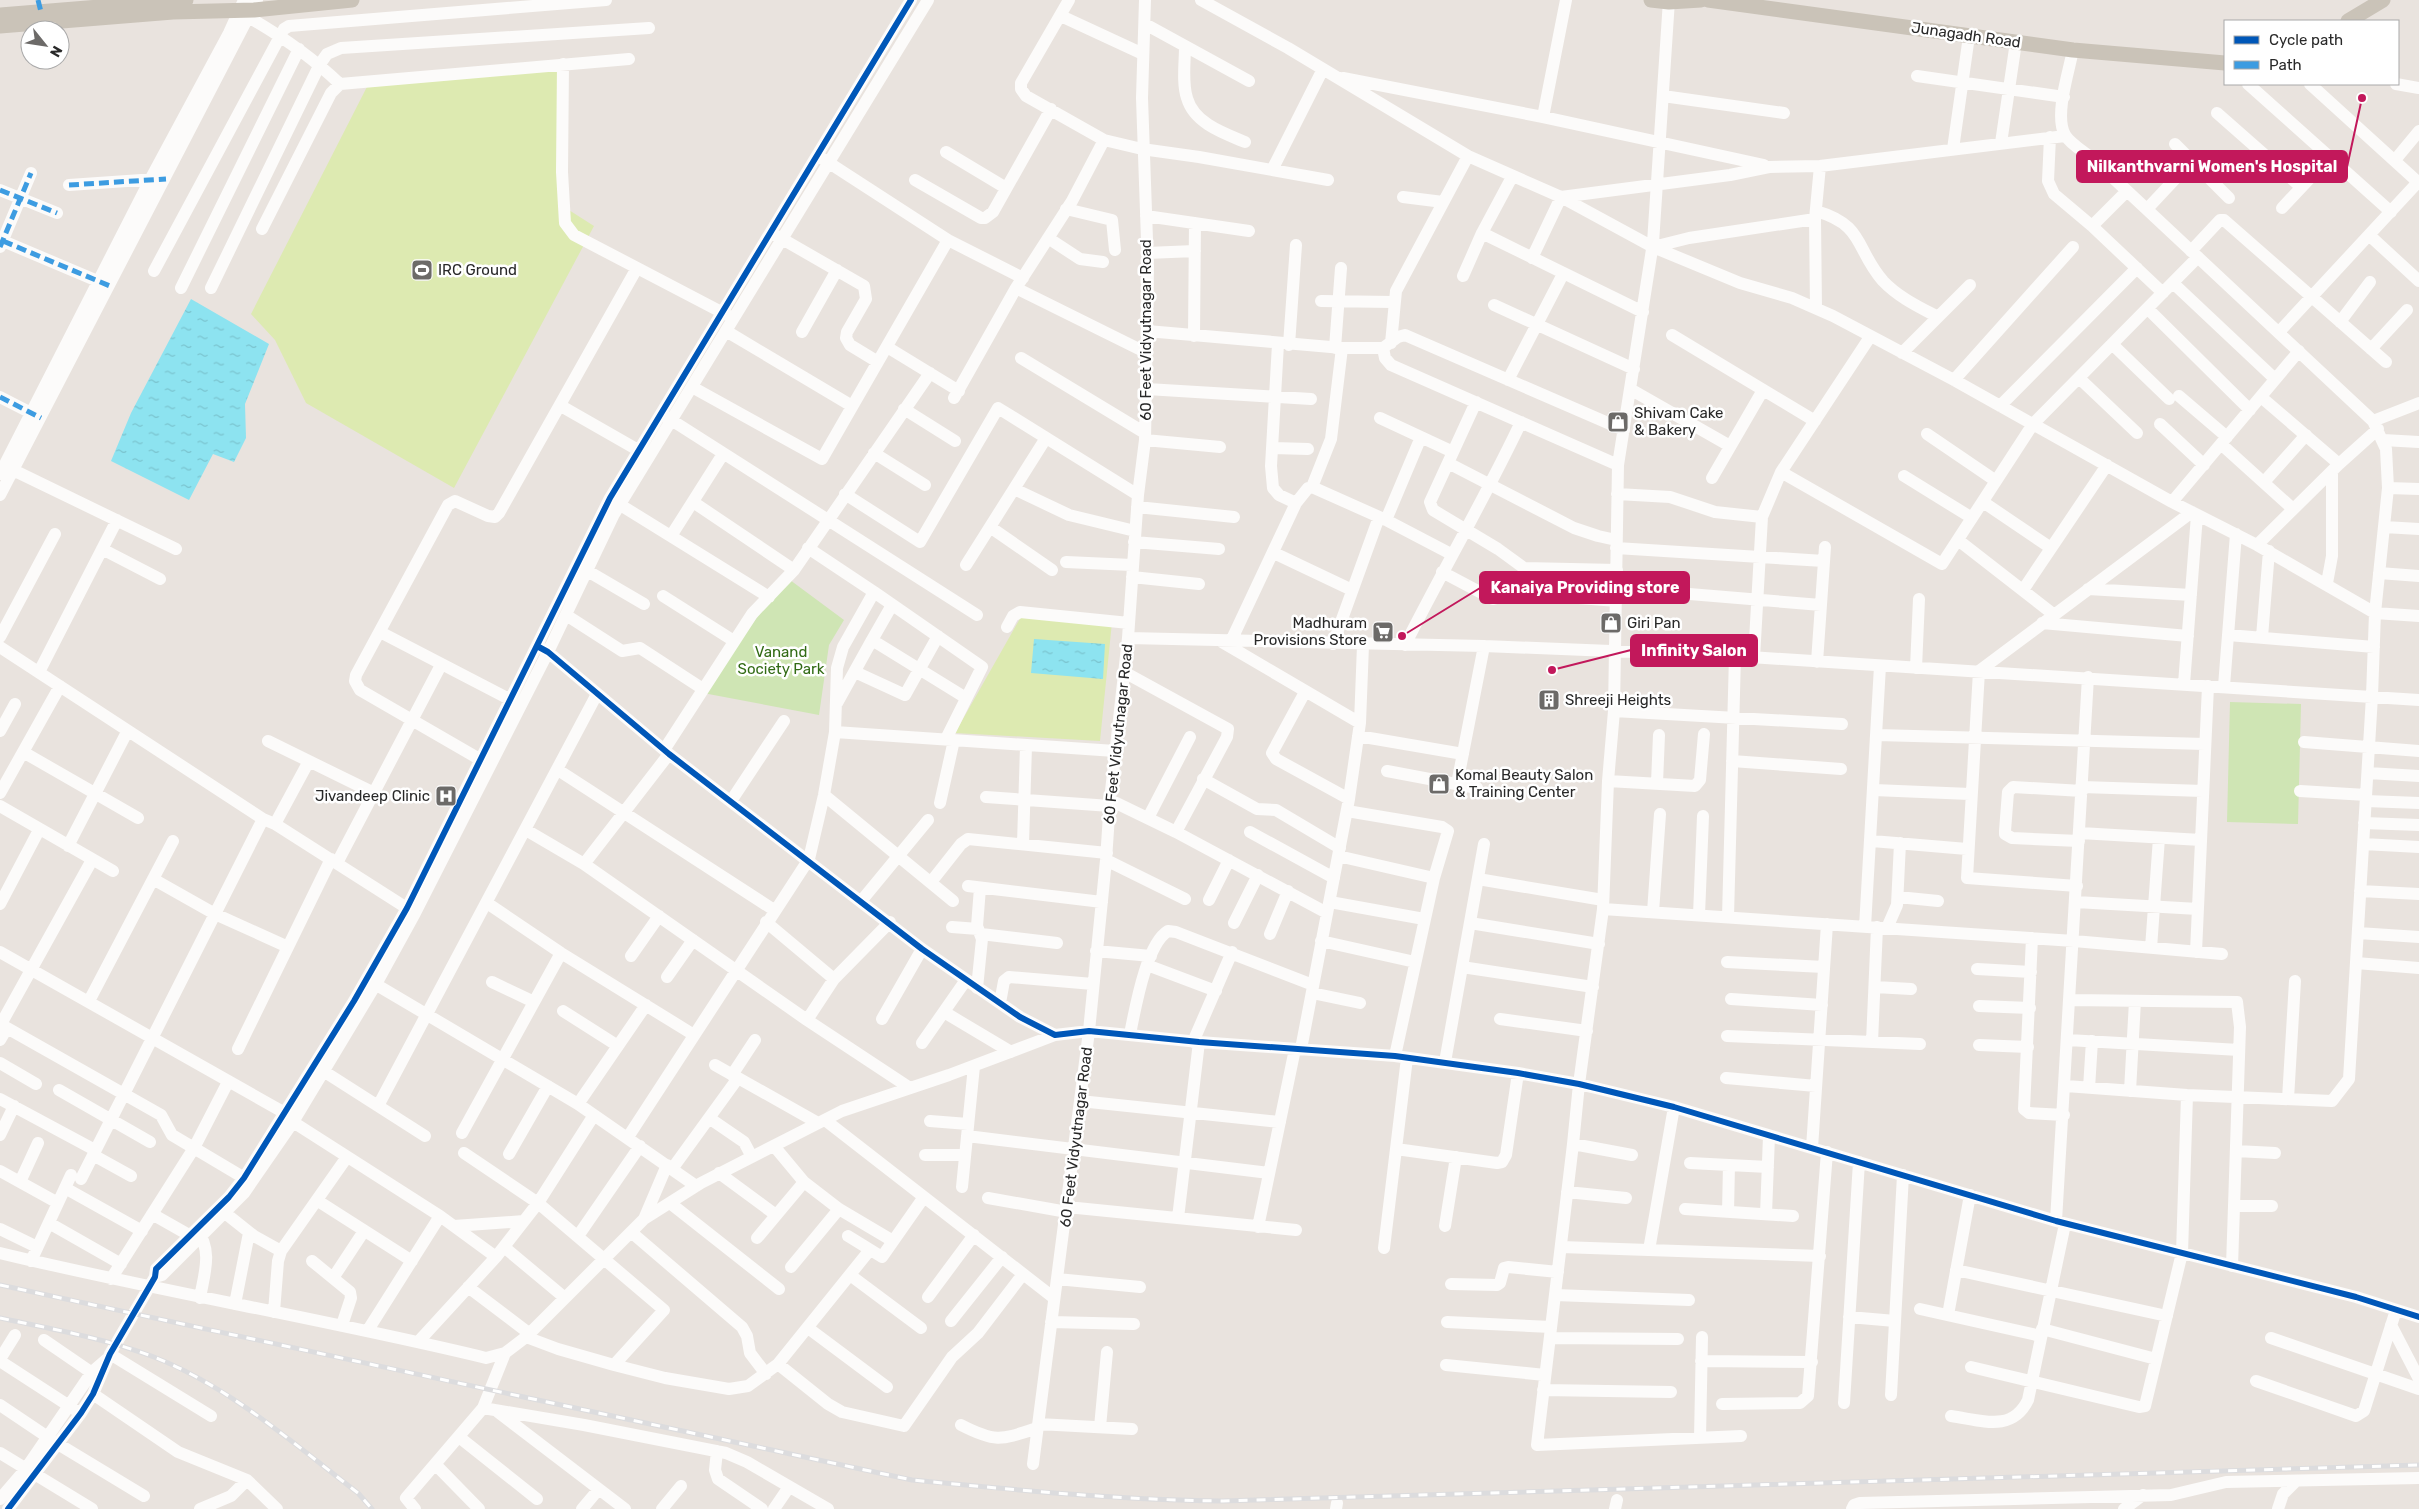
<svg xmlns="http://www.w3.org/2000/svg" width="2419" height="1509" font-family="Rubik,sans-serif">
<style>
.park{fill:#cfe5b4}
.pitch{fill:#ddeab1}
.water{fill:url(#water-ripples)}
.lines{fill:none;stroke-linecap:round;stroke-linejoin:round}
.minor{stroke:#fcfbfa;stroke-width:12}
.major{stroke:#cac3b8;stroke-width:15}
.rail-casing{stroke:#dcdcde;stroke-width:5}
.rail{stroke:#fff;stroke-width:3;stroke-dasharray:9;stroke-linecap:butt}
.quiet{stroke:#3d9ce1;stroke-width:5;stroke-dasharray:10 5;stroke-linecap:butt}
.cycleway-casing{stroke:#fff;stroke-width:9}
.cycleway{stroke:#0057b8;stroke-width:6}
.labels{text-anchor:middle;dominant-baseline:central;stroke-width:5;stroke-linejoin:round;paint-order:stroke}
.street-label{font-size:15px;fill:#292929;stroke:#fff}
.poi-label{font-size:15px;fill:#292929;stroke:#fff;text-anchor:start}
.park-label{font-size:15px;fill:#326b15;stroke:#fff}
.leader{fill:none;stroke:#c2185b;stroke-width:2}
.callout-dot{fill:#c2185b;stroke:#fff;stroke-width:2}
.callout{fill:#c2185b;stroke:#c2185b;stroke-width:2}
.callout-label{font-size:16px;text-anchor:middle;font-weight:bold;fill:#fff}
</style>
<defs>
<pattern id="water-ripples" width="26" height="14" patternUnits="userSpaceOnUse" patternTransform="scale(1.25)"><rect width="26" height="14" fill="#8de3f0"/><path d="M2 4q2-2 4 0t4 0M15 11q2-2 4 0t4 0" fill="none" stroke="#7ac3ce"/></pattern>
</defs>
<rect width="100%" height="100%" fill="#e9e3de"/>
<path class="park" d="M786,577L844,620L829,645L819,715L703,693Z
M2230,702L2301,704L2298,824L2227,822Z"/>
<path class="pitch" d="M560,63L561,205L594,226L454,488L306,403L275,340L251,314L372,77Z
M1022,615L1112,622L1100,741L955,733Z"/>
<path class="water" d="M191,299L269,344L245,404L246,438L234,462L213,454L189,500L111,461L131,413Z
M1034,639L1105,644L1103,679L1031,673Z"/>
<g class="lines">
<path class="minor" d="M1069,0L1021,83V89L1026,96L1104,140L1142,149L1199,157L1328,180
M1201,0L1288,48L1468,156L1561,197L1653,247L1740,283L1792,298L1833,316L1954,380L2172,502L2257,545L2375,613L2419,616
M1669,0L1653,243L1618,465L1614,711L1608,781L1603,909L1579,1084L1573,1144L1537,1445L1741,1436
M1061,16L1143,54
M250,18C283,37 313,58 340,84
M1145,24L1249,81
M1185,47C1185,62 1182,83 1187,98C1194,123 1223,133 1245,142
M563,64L562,172L565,223L574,235L729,316
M1917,76L2064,97
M1343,78L1543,117L1764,165
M2248,84L2391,212
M2310,84L2419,183
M2396,84L2419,88
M1663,96L1784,113
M2217,113L2301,187
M1543,117L1566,0
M2050,137L2048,181L2054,194L2092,226L2163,293
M2001,143L2016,42
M2175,144L2229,198
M1953,149L1969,36
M946,152L1006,188
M823,159L948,240L1023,278
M2395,160L2419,131
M1272,170L1323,69
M915,180L981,218H985L993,212L1051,109
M69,185L156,179
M0,190L57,213
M1403,197L1443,202
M2282,208L2330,157
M1066,209L1112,220L1115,250
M2147,209L2192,161
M1816,211C1865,225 1855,249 1883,281C1898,297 1919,307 1938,317
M1146,216L1249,231
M2092,226L2127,191
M262,229L331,93L340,84L629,59
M1482,233L1643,312
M2369,235L2419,281
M777,236L864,286L866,299L847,332L846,338L850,345L878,362
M1048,238L1080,259L1103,262
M3,241L107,285
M0,247L31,173
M1653,247L1689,238L1815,219
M2191,251L2220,220H2224L2386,362
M1147,253L1195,251
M1532,258L1561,197L1730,175L1769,167L1820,166L2065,136
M154,271L284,29L289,26L606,0
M1463,276L1482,233L1512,177
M2173,283L2275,379
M181,288L299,49
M211,288L320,64L327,54L341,48L649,28
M1016,288L1147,353
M1321,301L1393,302
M1494,305L1634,369
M1816,308L1815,219L1820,166
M2148,309L2250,410
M2340,322L2370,282
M726,331L852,406
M1147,331L1342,348H1383L1398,337L1405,335L1624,430
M802,332L837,270
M2279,332L2418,182
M1672,335L1815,421
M1194,336L1195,223
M1391,343L1396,291L1468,156
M1278,344L1271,466L1273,488L1279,495L1296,503
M2112,344L2169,399
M1289,345L1296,245
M887,347L959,391
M1335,348L1341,268
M1383,348L1385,358L1391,365L1618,465
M2371,349L2407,310
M1902,353L1970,285
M1021,358L1145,433
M2079,378L2137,433
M1508,380L1563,274
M1954,380L2073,247
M692,387L822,459L948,240
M1147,389L1311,399
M1630,389L1730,446
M2179,396L2227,437
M0,397L39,417
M2261,397L2339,464
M954,398L1016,288L1072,201L1104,140
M1476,402L1430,502L1433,510L1498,549L1524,568L1617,570
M561,406L645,454
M2000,406L2137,268
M904,409L955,441
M665,416L977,615
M1380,418L1453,452
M2373,421L2419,403
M2160,424L2204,465
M1927,434L1996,481
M1145,440L1220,447
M2383,440L2419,442
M2221,444L2293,509
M1273,448L1308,449
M874,453L925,485
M1448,463L1574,528L1598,536L1616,540
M13,470L176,549
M1781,472L1942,564L2033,424L2198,257
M0,474L150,180L229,33L244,0
M1904,476L1972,518
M1712,478L1763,390
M2264,482L2306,435
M1312,487L1331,439L1342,348
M2388,488L2419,489
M1014,489L1069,515L1135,531
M845,494L920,542L998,408L1138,495
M1617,494L1670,497L1715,512L1762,517
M0,495L257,0
M614,501L769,597
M693,502L794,570
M1983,502L2051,548
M2172,502L2299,351
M1137,507L1234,517
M1386,520L1421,437
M990,527L1052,570
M2384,527L2419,529
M671,536L723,454
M1958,540L2053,614
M1134,542L1219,549
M2257,545L2339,464L2378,429
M1616,548L1824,561
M102,549L160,579
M1274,553L1352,590
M1066,562L1132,565
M966,565L1046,438
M579,566L644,604
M1442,572L1493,599L1514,593L1617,601
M2379,573L2419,576
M1132,577L1199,584
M2327,583L2332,556V472
M1617,588L1821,605
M2088,589L2191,595
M2023,590L2107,465
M874,592L982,667L946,739
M663,596L734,641
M566,615L622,651L640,648L703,689
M2042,623L2188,636
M1007,627L1013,616L1020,612L1129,623
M380,632L511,700
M2228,635L2374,647
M0,637L55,534
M2262,637L2269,551
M1128,638L1484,646L1735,656L2419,700
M872,640L892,605
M1231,641L1296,503L1308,488L1312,487L1386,520L1451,554
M1222,642L1360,723
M1333,644L1379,517
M1405,645C1443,570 1485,498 1521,422
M537,646L548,652L669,754L922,949L1020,1017L1055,1035L1089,1031L1199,1042L1395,1056L1518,1073L1579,1084L1674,1107L2056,1221L2356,1297L2419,1317
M0,647L263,819L275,824L413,912
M1754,658L1762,517L1781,472L1870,337
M1817,662L1825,547
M1916,668L1919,599
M39,672L117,520
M855,672L905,695L938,636
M1124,672L1228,729L1227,737L1176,832
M2184,684L2197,515
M2224,686L2236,534
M1305,692L1272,753L1276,759L1349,799
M837,703L872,640L966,698
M1614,711L1842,724
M0,731L15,704
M835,732L1115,751
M1877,735L2205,744
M1358,736L1463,754
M268,741L374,793
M2304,742L2419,751
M664,750L752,614L794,570L930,373
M23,752L138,818
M481,760L360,690L355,681L356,675L448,505L455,501L488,516L495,517L499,513L637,268
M1732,761L1841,769
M558,770L774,910
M1387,771L1477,788
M2368,773L2419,776
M1203,779L1257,809L1276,810L1340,848
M1608,781L1695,786L1700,780L1704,734
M1657,783L1659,735
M1457,784L1484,646
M2082,787L2203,791
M1874,790L1970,794
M2300,791L2366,795
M0,793L60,686
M824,795L953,901
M986,797L1110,806
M1110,800L1176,832L1327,913
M731,801L784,721
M2366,801L2419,803
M940,803L954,740
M0,806L113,871
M1347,811L1442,827L1448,831L1434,878L1395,1056
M1148,818L1190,737
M2364,823L2419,825
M275,824L309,761
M526,830L584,864L807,1020L910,1088
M1250,832L1334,878
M2080,833L2201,840
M1872,841L1967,849
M2079,841L2012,838L2005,834V831L2008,792L2013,787L2082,791
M1023,844L1026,746
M2363,844L2419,847
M68,846L127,732
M1338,856L1434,878
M1106,860L1185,899
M337,863L441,665
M584,864L669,754
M153,879L215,914L288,947
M1478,879L1603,900
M931,882L961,844L968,839L1107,853
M968,886L1102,902
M2077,886L1967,878L1979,671L2192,512
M2360,891L2419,894
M1898,897L1938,901
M862,900L928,820
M1209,900L1229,860
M1330,902L1424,919
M2076,902L2198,909
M487,903L561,953L694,1035
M0,904L39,830
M1603,909L2074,941L2222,954
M1653,912L1660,814
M1699,915L1703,816
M1728,917L1735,656
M766,922L834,979
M1234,923L1258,875
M1470,923L1599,944
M952,927L978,929
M1865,927L1880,666
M1887,928L1897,905L1900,843
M2358,933L2419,937
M981,934L1057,943
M1270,934L1288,891
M2032,938L2024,1109L2029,1113L2064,1115
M1321,941L1415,962
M2151,948L2159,838
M1096,951L1151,956
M0,952L292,1117
M2196,952L2208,686
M631,956L659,916
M1727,962L1824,967
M2356,963L2419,968
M1147,965L1216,991
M1462,967L1593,987
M1977,969L2031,972
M667,977L693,940
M370,981L578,1104L696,1186
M492,982L534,1002
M1875,987L1911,989
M977,988L982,939L977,926L980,888
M1312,993L1360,1003
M1731,999L1822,1005
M2070,1000L2237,1002L2240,1027L2232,1266
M89,1001L173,841
M1000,1003L1004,981L1009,977L1093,984
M1979,1006L2030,1008
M563,1011L618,1046
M944,1012L1011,1052
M882,1019L922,949
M1500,1019L1587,1031
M807,1020L834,979L890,922
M0,1024L161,1115L172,1135L251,1182
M1,1024L92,860
M1130,1034C1135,1010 1146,944 1168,931L1176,932L1313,985
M1727,1036L1920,1044
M0,1040L7,1028
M2068,1040L2239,1050
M1193,1042L1232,952
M1872,1042L1877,927
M922,1043L966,980
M1979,1045L2028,1047
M238,1049L331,859
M1301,1049L1349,799L1360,723L1363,645
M1445,1062L1484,844
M0,1063L36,1084
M715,1065L818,1123
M317,1067L425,1136
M732,1075L755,1040
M1726,1078L1816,1086
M2066,1086L2187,1095L2332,1101L2349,1079L2372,696L2375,613L2388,488L2386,449L2373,421L2094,160C2086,153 2070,144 2065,135C2054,116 2069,71 2073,50
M2089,1088L2092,1041
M59,1090L150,1142
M2130,1091L2135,1001
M0,1099L95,1150
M2288,1099L2295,981
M1080,1101L1280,1122
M578,1104L646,1005
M378,1106L597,694
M709,1118L744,1142L752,1157
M825,1120L1054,1298
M930,1121L968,1124
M293,1122L440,1216L496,1257
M462,1133L561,953
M0,1135L14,1106
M967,1136L1269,1173
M628,1137L809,859L824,795L835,732L837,668L843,647L874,592L808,548
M1573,1144L1632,1155
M774,1146L804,1182L839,1209L893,1241
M1812,1148L1827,924
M1396,1149L1497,1163L1502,1162L1506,1155L1518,1073
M2236,1151L2275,1153
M464,1153L538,1203L664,1310L614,1365L558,1349L526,1337
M509,1154L548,1086
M93,1155L131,1176
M925,1155H965
M1690,1163L1768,1167
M672,1169L738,1078
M0,1171L58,1203
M719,1173L776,1215
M81,1179L263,819
M20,1182L38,1143
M962,1187L974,1066
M65,1188L142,1231
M1567,1192L1626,1198
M988,1198L1067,1212
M318,1201L412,1261
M670,1203L779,1289
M2234,1206H2272
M1067,1207L1296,1230
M1685,1209L1793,1216
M1728,1212L1729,1165
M225,1213L254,1236L281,1251
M152,1214L189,1235
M1766,1214L1769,1136
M1178,1218L1199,1042
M644,1219L667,1165
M2056,1221L2088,677
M49,1223L121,1264
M454,1226L524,1221
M1445,1226L1456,1157
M1258,1227L1295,1049
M0,1229L37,1247
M197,1230C213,1251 204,1274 200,1298
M631,1232L742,1327L747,1336L750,1353L766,1374
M578,1236L640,1146
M848,1236L882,1257L924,1197
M757,1238L804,1182
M504,1247L565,1298
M1561,1247L1820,1256
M1384,1248L1407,1058
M1649,1250L1674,1107
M0,1253C161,1292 325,1319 486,1358L505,1353L526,1337L644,1219L701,1183L842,1111L949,1075L1055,1035
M31,1261L71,1175
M312,1261L350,1292L351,1298L342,1325
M791,1267L839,1209
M1956,1270L2167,1316
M850,1275L921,1328
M155,1277L162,1275L244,1193L293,1122L376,984L415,913L548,652L614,514L928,0
M333,1278L364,1231
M111,1279L194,1148L228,1082
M1057,1279L1140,1287
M1451,1284L1497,1285L1500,1283L1504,1268L1508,1267L1558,1272
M468,1287L530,1334
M1555,1295L1689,1300
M928,1297L974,1235
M235,1304L249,1233
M1920,1309L2041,1336
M274,1312L278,1261L281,1251L347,1157
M1948,1315L1970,1195
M1849,1317L1895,1321
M951,1321L1002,1257
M1051,1322L1134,1324
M1447,1322L1551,1327
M2391,1325L2419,1379
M808,1328L887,1387
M2042,1329L2156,1359
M368,1330L440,1216
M1550,1338L1678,1339
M2271,1338L2419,1389
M44,1340L98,1377
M418,1342L496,1257L538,1203L594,1115
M505,1353L483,1408L584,1425L726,1453L747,1462L828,1509
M110,1354L211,1416
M0,1359L15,1335
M0,1361L77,1411
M1701,1361L1812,1362
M778,1364L828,1404L842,1412L904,1426L952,1357L978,1333L1023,1274
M614,1365L665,1378L729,1389L748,1386L778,1364L869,1251
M1446,1365L1545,1375
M1971,1367L2139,1407L2145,1406L2182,1253L2187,1095
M2256,1381L2356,1416L2364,1411L2396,1310
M1543,1390L1671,1392
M93,1394L178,1452L247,1480L277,1509
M1891,1395L1903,1175
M1844,1403L1859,1162
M1722,1404L1800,1403L1808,1396L1827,1152
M0,1405L58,1444L144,1496
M498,1412L625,1509
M1951,1416C1981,1420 2012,1433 2028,1400L2065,1224
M1038,1424L1132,1429
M961,1425C996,1443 1001,1440 1037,1428
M1100,1427L1107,1352
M459,1437L537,1499
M1700,1438L1702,1337
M717,1451L715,1470L718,1479L762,1509
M0,1453L92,1509
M435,1464L479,1509
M1033,1464L1089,1031L1106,860L1110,800L1128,638L1138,495L1145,440L1148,268L1142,98L1145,0
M0,1499L25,1470L92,1372L107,1359
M8,1509L81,1413L93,1394L110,1354L155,1277L156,1269L229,1197L244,1178L354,1001L407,908L610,498L911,0
M200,1509L231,1496L247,1480
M415,1509L406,1498L483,1408
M582,1509L598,1490
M662,1509L681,1486
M774,1509L789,1487
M1336,1509L1337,1503
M1615,1509L1617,1500
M1852,1509L1854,1505L1860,1503L2171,1495L2226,1482L2419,1478
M2124,1509L2143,1495
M2278,1509L2283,1494L2295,1482"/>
<path class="major" d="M1651,0L1669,2L1701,0
M1708,0L2073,50L2225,63
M0,15L186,0
M2348,21L2383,0
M0,26L173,12L254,10L352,0"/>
<g class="rail-casing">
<path id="rail" d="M0,1285L912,1480C1016,1490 1119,1500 1223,1501L2419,1465
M0,1318C52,1329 104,1338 154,1357C230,1387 294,1444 358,1493L372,1509"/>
</g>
<use href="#rail" class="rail"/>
<path class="quiet" d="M38,0L41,12
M69,185L166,179
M0,190L57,213
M3,241L110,286
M0,247L31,173
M0,397L41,418"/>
<g class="cycleway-casing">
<path id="cycleway" d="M537,646L548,652L669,754L922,949L1020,1017L1055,1035L1089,1031L1199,1042L1395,1056L1518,1073L1579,1084L1674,1107L2056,1221L2356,1297L2419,1317
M8,1509L81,1413L93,1394L110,1354L155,1277L156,1269L229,1197L244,1178L354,1001L407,908L610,498L911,0"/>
</g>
<use href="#cycleway" class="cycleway"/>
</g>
<defs>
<g id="stadium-square" transform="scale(1.125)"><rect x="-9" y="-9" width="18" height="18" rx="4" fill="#6c6a68" stroke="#fff"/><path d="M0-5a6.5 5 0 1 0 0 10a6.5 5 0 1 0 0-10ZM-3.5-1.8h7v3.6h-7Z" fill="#fff"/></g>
<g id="shop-square" transform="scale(1.125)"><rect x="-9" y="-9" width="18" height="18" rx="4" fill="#6c6a68" stroke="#fff"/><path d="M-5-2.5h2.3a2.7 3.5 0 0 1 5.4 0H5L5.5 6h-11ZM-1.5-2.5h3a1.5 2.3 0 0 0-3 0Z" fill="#fff"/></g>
<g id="supermarket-square" transform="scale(1.125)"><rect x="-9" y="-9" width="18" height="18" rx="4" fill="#6c6a68" stroke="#fff"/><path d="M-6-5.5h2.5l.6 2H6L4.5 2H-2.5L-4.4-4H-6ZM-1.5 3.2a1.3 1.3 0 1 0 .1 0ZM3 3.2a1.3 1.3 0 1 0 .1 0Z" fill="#fff"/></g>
<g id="building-square" transform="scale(1.125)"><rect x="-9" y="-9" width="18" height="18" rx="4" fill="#6c6a68" stroke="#fff"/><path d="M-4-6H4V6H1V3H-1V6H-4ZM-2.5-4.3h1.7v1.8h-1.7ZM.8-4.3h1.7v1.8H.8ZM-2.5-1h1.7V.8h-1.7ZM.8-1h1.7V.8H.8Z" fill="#fff"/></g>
<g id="hospital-square" transform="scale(1.125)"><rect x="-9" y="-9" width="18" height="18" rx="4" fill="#6c6a68" stroke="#fff"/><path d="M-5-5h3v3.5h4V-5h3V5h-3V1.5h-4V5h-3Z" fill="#fff"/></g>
</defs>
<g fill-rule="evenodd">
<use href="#stadium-square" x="422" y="270"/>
<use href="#shop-square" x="1618" y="422"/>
<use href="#shop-square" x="1611" y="623"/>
<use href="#supermarket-square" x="1383" y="632"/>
<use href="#building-square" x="1549" y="700"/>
<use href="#shop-square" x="1439" y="784"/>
<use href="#hospital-square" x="446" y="796"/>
</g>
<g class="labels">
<g class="street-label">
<text transform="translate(1966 35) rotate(8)">Junagadh Road</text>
<text transform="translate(1146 330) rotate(-90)">60 Feet Vidyutnagar Road</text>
<text transform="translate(1118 734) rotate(-84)">60 Feet Vidyutnagar Road</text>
<text transform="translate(1076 1137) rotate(-83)">60 Feet Vidyutnagar Road</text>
</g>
<g class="poi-label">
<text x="438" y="270">IRC Ground</text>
<text x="1634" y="413">Shivam Cake<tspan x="1634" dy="17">&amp; Bakery</tspan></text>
<text x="1367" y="623" text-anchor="end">Madhuram<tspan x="1367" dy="17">Provisions Store</tspan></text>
<text x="1627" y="623">Giri Pan</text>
<text x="1565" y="700">Shreeji Heights</text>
<text x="1455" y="775">Komal Beauty Salon<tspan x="1455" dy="17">&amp; Training Center</tspan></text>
<text x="430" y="796" text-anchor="end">Jivandeep Clinic</text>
</g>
<g class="park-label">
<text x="781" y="652">Vanand<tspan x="781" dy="17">Society Park</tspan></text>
</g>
</g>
<path class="leader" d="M2362 98L2347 167M1402 636L1480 588M1552 670L1631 650"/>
<g class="callout-dot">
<circle cx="2362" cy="98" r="5"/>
<circle cx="1402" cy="636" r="5"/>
<circle cx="1552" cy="670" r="5"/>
</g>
<g class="callout">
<rect x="2077" y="151" width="270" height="31" rx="5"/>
<rect x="1480" y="572" width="209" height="31" rx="5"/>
<rect x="1631" y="635" width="126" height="31" rx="5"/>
</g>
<g class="callout-label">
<text x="2212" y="172">Nilkanthvarni Women's Hospital</text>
<text x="1585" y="593">Kanaiya Providing store</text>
<text x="1694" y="656">Infinity Salon</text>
</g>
<rect x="2224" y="20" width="175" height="65" fill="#ffffff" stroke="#a9a9a9"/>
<rect x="2234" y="36" width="25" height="8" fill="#0057b8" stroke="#a9a9a9"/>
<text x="2269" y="45" font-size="15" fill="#292929">Cycle path</text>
<rect x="2234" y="61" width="25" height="8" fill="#3d9ce1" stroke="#a9a9a9"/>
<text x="2269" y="70" font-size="15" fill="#292929">Path</text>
<g transform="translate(45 45) rotate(120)"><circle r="24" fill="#ffffff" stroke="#a9a9a9"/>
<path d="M0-4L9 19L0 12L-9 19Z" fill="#6c6a68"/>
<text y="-8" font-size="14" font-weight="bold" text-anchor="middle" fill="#292929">N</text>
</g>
</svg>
